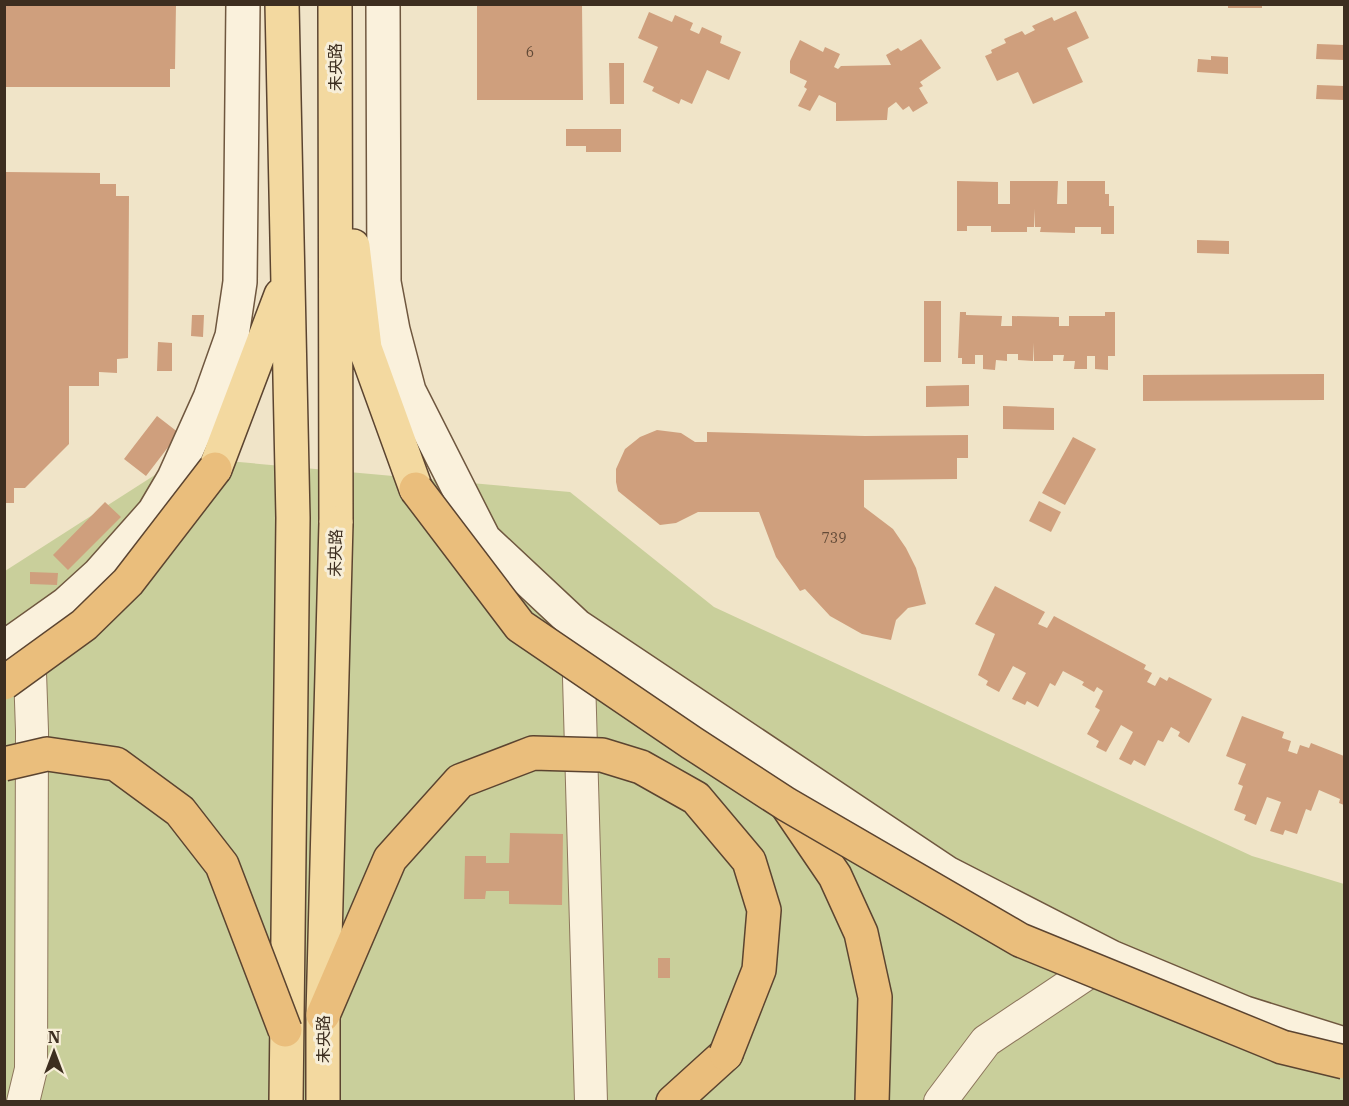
<svg xmlns="http://www.w3.org/2000/svg" width="1349" height="1106" font-family="'IBM Plex Serif','Noto Sans SC',serif">
<style>
.green{fill:#c9cf9b}
.building{fill:#cf9f7d}
.lines{fill:none;stroke-linecap:round;stroke-linejoin:round}
.tertiary-casing{stroke:#8d765c;stroke-width:34}
.secondary-casing{stroke:#6f573f;stroke-width:36}
.primary-casing{stroke:#5b4430;stroke-width:36}
.trunk-casing{stroke:#5b4430;stroke-width:36}
.tertiary{stroke:#faf1dc;stroke-width:32}
.secondary{stroke:#faf1dc;stroke-width:33}
.primary{stroke:#f3d9a0;stroke-width:33}
.trunk{stroke:#eabe7c;stroke-width:33}
.primary-bridge-casing{stroke:#5b4430;stroke-width:36;stroke-linecap:butt}
.trunk-bridge-casing{stroke:#5b4430;stroke-width:36;stroke-linecap:butt}
.primary-bridge{stroke:#f3d9a0;stroke-width:33}
.trunk-bridge{stroke:#eabe7c;stroke-width:33}
.labels{text-anchor:middle;dominant-baseline:central;stroke-width:6;stroke-linejoin:round;paint-order:stroke}
.number-label{font-size:14px;fill:#624a37}
.street-label{font-size:16px;fill:#3d2e20;stroke:#f7eed8}
</style>
<rect width="100%" height="100%" fill="#f0e4c8"/>
<path class="green" d="M183,457L570,492L714,607L1252,856L1344,884V1101L5,1102V571Z"/>
<path class="building" d="M4,4H176L175,69H170V87H4Z
M477,4H582L583,100H477Z
M1228,4H1262V8H1228Z
M1076,11L1089,38L1067,48L1083,82L1033,104L1018,72L997,81L985,56L992,53L991,50L1006,43L1004,39L1022,31L1025,35L1035,30L1032,26L1052,17L1054,21Z
M649,12L672,22L675,15L693,23L690,30L699,34L702,27L722,36L720,43L741,52L729,80L707,70L692,104L681,99L679,104L652,91L654,87L643,82L658,47L638,38Z
M921,39L941,68L920,82L923,86L919,88L928,103L913,112L909,106L903,110L896,102L888,108L887,120L836,121V103L819,95L810,111L798,106L807,89L804,87L807,81L790,73V61L800,40L823,52L825,47L840,54L834,67L838,69L841,66L891,65L886,55L898,48L901,51Z
M1317,44L1344,45V60L1316,59Z
M1211,56L1228,57V74L1197,72L1198,59L1211,60Z
M609,63H624V104H610Z
M1317,85L1344,86V100L1316,99Z
M566,129H621V152H586V146H566Z
M6,172L100,173V184H116V196H129L128,358L117,359V373L99,372V386H69V444L25,488H14V503H4Z
M957,181L998,182V204H1010V181H1058L1057,204H1067V181H1105V194H1109V206H1114V234H1101V227H1075V233L1040,232L1041,227H1035V209L1034,227H1027V232H991V226H967V231H957Z
M1197,240L1229,241V254L1197,253Z
M924,301H941V362H924Z
M960,312H966V315L1002,316L1001,326H1012V316L1059,317V326H1069V316H1105V312H1115V356H1108V370L1095,369V356H1087V369H1074L1075,361H1063L1064,355H1053V361H1034V343L1033,361L1018,360V354H1007V361L996,360L995,370L983,369V355H975V364H962V358H958Z
M192,315H204L203,337L191,336Z
M158,342L172,343V371H157Z
M1324,374V400L1143,401V375Z
M969,385V406L926,407V386Z
M1003,406L1054,408V430L1003,429Z
M157,416L179,433L146,476L124,459Z
M657,430L681,433L695,442H707V432L865,436L968,435V458H957V479L864,480V507L893,529L906,548L916,568L926,604L908,608L896,620L891,640L862,634L830,616L805,589L800,591L776,557L759,512H698L676,523L660,525L618,491L616,482V469L625,449L640,437Z
M1073,437L1096,449L1065,505L1042,493Z
M1039,501L1061,512L1051,532L1029,521Z
M105,502L121,517L68,570L53,555Z
M30,572L58,573L57,585L30,584Z
M995,586L1045,612L1038,624L1047,628L1054,616L1146,665L1144,669L1152,673L1147,682L1155,686L1160,677L1167,681L1169,677L1212,699L1189,743L1178,736L1180,732L1171,727L1163,742L1158,740L1145,766L1134,760L1131,765L1119,759L1133,732L1121,725L1106,752L1096,747L1099,741L1087,734L1100,710L1095,707L1103,691L1097,687L1094,692L1082,685L1084,682L1063,671L1055,686L1050,683L1038,707L1027,701L1025,705L1012,699L1026,673L1013,666L999,692L986,685L988,681L978,675L995,634L975,624Z
M1242,716L1284,732L1282,738L1291,741L1288,751L1297,754L1300,745L1309,748L1311,743L1344,756V805L1339,803L1340,799L1319,790L1311,811L1306,809L1297,834L1285,830L1283,835L1270,831L1281,802L1267,797L1256,825L1244,820L1246,815L1234,810L1243,786L1238,784L1246,764L1226,756Z
M510,833L563,834L562,905L509,904V891H486L485,899H464L465,856H486V863H509Z
M658,958H670V978H658Z"/>
<g class="lines">
<g class="tertiary-casing">
<path id="tertiary" d="M578,642L591,1102
M23,1102L31,1069L32,731L29,643
M940,1102L986,1041L1110,958"/>
</g>
<g class="secondary-casing">
<path id="secondary" d="M383,4L384,282L393,330L409,391L484,539L577,626L947,873L1111,957L1245,1013L1344,1044
M4,648L66,604L99,574L154,512L174,478L210,398L232,336L240,282L243,4"/>
</g>
<g class="primary-casing">
<path id="primary" d="M282,4L293,518L286,1102
M335,4L336,523
M353,246L365,348L416,489
M215,469L281,295"/>
</g>
<g class="trunk-casing">
<path id="trunk" d="M786,804L835,876L861,933L875,997L872,1102
M673,1102L726,1054"/>
</g>
<use href="#tertiary" class="tertiary"/>
<use href="#secondary" class="secondary"/>
<use href="#primary" class="primary"/>
<use href="#trunk" class="trunk"/>
<g class="primary-bridge-casing">
<path id="primary-bridge" d="M323,1102V1015L336,523"/>
</g>
<g class="trunk-bridge-casing">
<path id="trunk-bridge" d="M416,489L520,626L692,743L786,804L1020,940L1282,1047L1344,1062
M4,683L84,625L128,582L215,469
M4,764L47,754L116,764L180,811L222,865L285,1030
M323,1015L390,859L460,781L533,753L602,755L641,767L696,798L749,861L764,910L759,970L726,1054"/>
</g>
<use href="#primary-bridge" class="primary-bridge"/>
<use href="#trunk-bridge" class="trunk-bridge"/>
</g>
<g class="labels">
<g class="number-label">
<text x="530" y="52">6</text>
<text x="834" y="538">739</text>
</g>
<g class="street-label">
<text transform="translate(335 67) rotate(-90)">未央路</text>
<text transform="translate(335 553) rotate(-89)">未央路</text>
<text transform="translate(323 1039) rotate(-90)">未央路</text>
</g>
</g>
<rect width="1349" height="1106" fill="none" stroke="#3d2e20" stroke-width="12"/>
<g transform="translate(54 1052)" stroke="#f7eed8" stroke-width="4.5" paint-order="stroke">
<path d="M0-4.5L10 22L0 15L-10 22Z" fill="#3d2e20"/>
<text y="-9" font-size="16" font-weight="bold" text-anchor="middle" fill="#3d2e20">N</text>
</g>
</svg>
